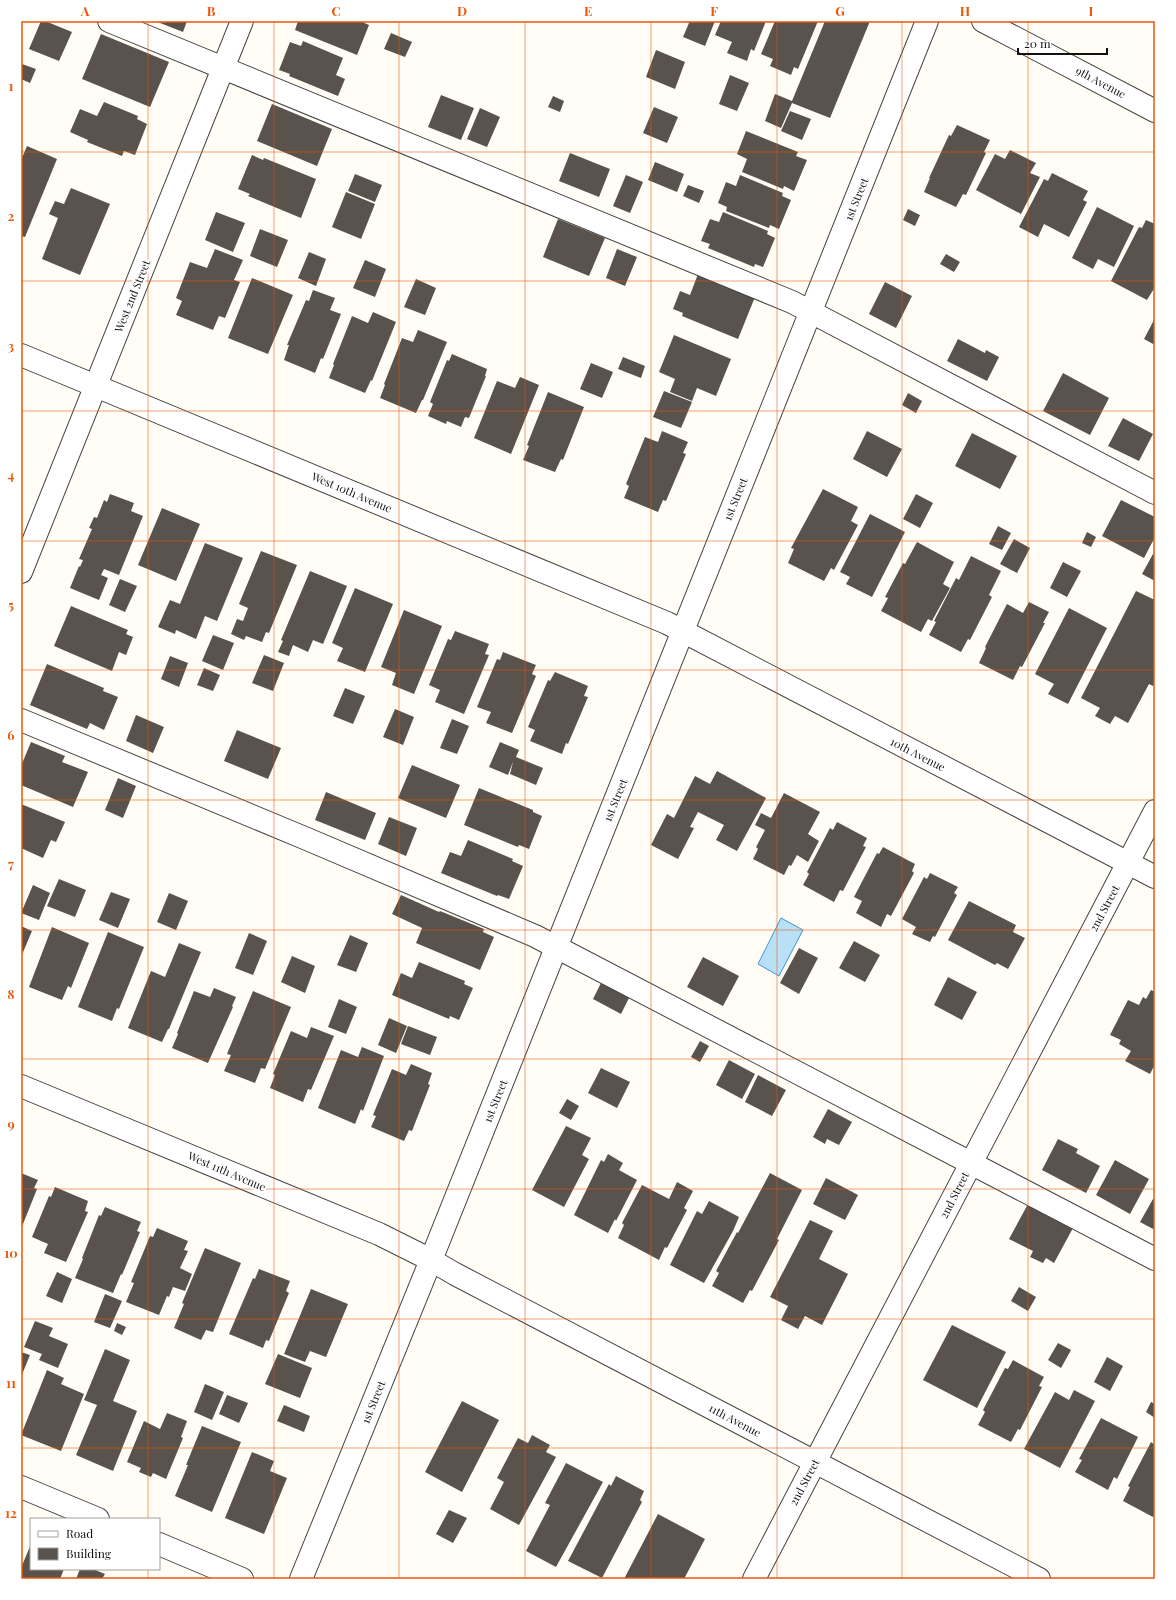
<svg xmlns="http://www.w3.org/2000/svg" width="1176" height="1600" font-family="'Playfair Display',serif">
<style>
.water{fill:#b9e0f7;stroke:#3f96cf}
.building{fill:#5a524d}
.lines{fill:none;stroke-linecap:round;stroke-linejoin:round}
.minor-casing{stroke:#444;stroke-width:24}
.minor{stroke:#fff;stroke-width:22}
.grid{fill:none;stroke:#e8590c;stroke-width:1;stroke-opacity:0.55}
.labels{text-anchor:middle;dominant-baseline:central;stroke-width:4;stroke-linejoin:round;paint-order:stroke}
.street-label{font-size:11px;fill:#111;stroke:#fff}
.neatline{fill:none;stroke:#e8590c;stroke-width:1.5}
.grid-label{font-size:13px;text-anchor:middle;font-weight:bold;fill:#e8590c}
</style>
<rect width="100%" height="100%" fill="#fffdf5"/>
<path class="water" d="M781,918L803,930L779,976L758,964Z"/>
<path class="building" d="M41,21H45L72,32L59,61L29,49Z
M155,21H187L183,32Z
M298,21H360L369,25L357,55L295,30Z
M683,21H715L705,46L683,37L689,23Z
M721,21H766L754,51L751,49L747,61L727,53L732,42L715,35Z
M775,21H818L798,69L794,67L791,75L770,66L773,59L761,54Z
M825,21H870L830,118L792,103L781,128L765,121L775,94L792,101Z
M391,33L412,42L405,57L384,49Z
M101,34L169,62L150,107L82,79Z
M303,41L343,58L336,75L345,79L338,96L289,76L290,74L279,70L290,42L301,46Z
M656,50L685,62L675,89L646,77Z
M22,64L36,69L30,83L21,79Z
M730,75L749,83L737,111L719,104Z
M441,95L474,108L461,140L428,127Z
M553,96L564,101L560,112L548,107Z
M104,102L138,116L137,119L147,124L135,155L124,151L122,156L87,142L88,140L70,132L80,109L97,116Z
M272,104L332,129L317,166L257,141Z
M654,107L678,117L667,143L643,133Z
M480,108L500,117L487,147L467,139Z
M790,111L811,119L802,140L781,131Z
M957,125L990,140L984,152L986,153L966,195L963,194L956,207L924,192L930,178H929L949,135L951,136Z
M746,131L798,152L796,156L807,160L794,191L784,186L783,189L742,172L747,159L737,154Z
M27,146L57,159L25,237L21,236V160Z
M1010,150L1036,163L1030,173L1040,177L1021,214L976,190L995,154L1005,159Z
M570,153L610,169L599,197L559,181Z
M252,155L263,160L264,158L316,179L301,218L248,196L250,194L238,189Z
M655,162L684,174L677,192L648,180Z
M1052,173L1088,191L1083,200L1087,202L1069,237L1044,224L1038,237L1019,227L1044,179L1048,181Z
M355,174L382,185L375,202L348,191Z
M626,175L643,182L630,213L613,206Z
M740,175L783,193L782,196L791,200L779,229L770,225L769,228L726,211L727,207L718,203L726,182L736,186Z
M688,185L704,191L699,203L683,196Z
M71,188L110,204L80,275L42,259L58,218L49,214L55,201L64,204Z
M346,192L375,204L361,239L332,227Z
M1097,207L1134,226L1114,267L1098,259L1093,269L1072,258Z
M908,209L920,215L915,226L903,220Z
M216,212L245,223L233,252L205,240Z
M723,212L768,231L767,234L775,238L763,267L755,264L754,267L708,248L710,244L701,241L710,219L719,222Z
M558,219L605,238L589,276L543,257Z
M1146,220L1155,224V287L1147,300L1111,281L1139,227L1142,228Z
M260,229L288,240L277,267L250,256Z
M215,249L243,260L234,280L240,282L225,318L219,316L213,330L176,315L182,301L176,298L190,262L207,268Z
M617,249L637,257L625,286L606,278Z
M309,252L326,259L316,286L298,278Z
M946,254L960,262L954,272L940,264Z
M365,260L386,269L375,297L353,288Z
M698,274L755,297L738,339L682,316L683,313L673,309L680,291L690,295Z
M252,278L293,295L268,354L228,338Z
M416,279L436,288L425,315L404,307Z
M885,282L912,296L896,328L869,314Z
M313,290L335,298L330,310L341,314L323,359L321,358L315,373L284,360L289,345H287L306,300L309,301Z
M373,312L396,322L372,381L371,380L365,393L329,378L334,365L333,364L352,316L368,323Z
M1155,318V345L1144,339Z
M418,330L447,342L423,400H422L416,413L380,398L385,385L384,384L402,338L413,342Z
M674,335L731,359L716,396L697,388L692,401L670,392L675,379L659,372Z
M958,339L985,353L986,350L999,357L987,381L947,361Z
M452,354L487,369L485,376H486L469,418L465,417L461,427L447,421L446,424L428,416L433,404L430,402L447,360L449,361Z
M623,357L645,366L641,378L618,369Z
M591,363L613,372L602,398L580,389Z
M1063,373L1109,398L1090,435L1043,411Z
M520,377L539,385L511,454L474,438L497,381L515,388Z
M664,391L692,402L681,428L653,417Z
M548,392L584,407L563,460L561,459L555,472L523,460L529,446L527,445Z
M908,393L922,401L916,413L902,405Z
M1123,418L1153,434L1139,461L1108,446Z
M662,431L688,442L683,453L686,454L666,501L663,500L658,512L624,498L629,486L626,484L645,437L658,442Z
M867,431L902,449L887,477L853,459Z
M972,433L1017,456L1000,489L955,466Z
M823,489L858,507L851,521L858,525L834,570L831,568L824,581L788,563L794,549L791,548Z
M110,494L134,503L131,511L143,516L119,575L104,569L101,575L108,578L99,600L70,588L79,566L80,567L83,560L79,559L92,529L89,528L94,517L97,518L104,500L107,502Z
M916,494L933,503L920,528L903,519Z
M1121,500L1155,517V537L1144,558L1102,536Z
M162,508L200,524L176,581L138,565Z
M870,514L905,532L872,597L846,584L850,577L840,572Z
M998,526L1011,533L1002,550L989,544Z
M1087,532L1096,537L1091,547L1082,543Z
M1014,539L1030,548L1017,573L1000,564Z
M917,542L954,562L943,584L950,588L932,621L928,619L921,632L881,611L888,598L885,597L903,563L905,564Z
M205,543L243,558L217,621L205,616L196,639L176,630L175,634L158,627L170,600L180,604Z
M261,551L297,565L269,633L266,632L262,642L246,636L244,640L231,634L237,619L243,621L248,608L239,604Z
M1153,554L1155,555V581L1142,574Z
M971,556L1001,571L989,595L992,597L970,640L968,639L961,652L929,635L936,622L934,621L956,578L959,580Z
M1063,562L1081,571L1067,597L1050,588Z
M310,571L347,586L323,644L313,640L308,652L293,645L289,656L278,652L283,641L281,640Z
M120,579L137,586L125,612L109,605Z
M355,588L393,604L365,672L337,661L343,648L332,643Z
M1136,591L1155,600V681L1153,686L1149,684L1128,723L1115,716L1110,724L1095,716L1100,708L1081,698Z
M1029,602L1049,612L1043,623H1045L1022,667L1020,666L1013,680L979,663L986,648L985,647L1007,604L1023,613Z
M71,606L128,630L126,634L133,637L126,655L119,652L112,671L54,646Z
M1069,608L1107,628L1068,704L1048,694L1054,684L1035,674Z
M404,610L442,626L414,694L392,685L396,673L381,667Z
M455,631L489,644L485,654L489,655L464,714L435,702L440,690L429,685L448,639L451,640Z
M213,635L234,643L223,670L202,661Z
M503,652L536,665L532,674L536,676L512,733L486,723L491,712L477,707L497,659L500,660Z
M264,655L284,663L273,691L252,683Z
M170,656L188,663L179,687L161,679Z
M47,664L104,688L103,691L118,697L104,730L90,723L87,729L30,705Z
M204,668L220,675L213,691L197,685Z
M555,672L588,686L584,696L588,697L568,744L566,743L562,754L530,741L535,730L528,727L548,680L550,681Z
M345,688L365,696L353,724L333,716Z
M395,709L414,717L403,745L383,737Z
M136,715L164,727L153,753L126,741Z
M452,719L469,726L457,754L440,748Z
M237,730L281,748L268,779L224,761Z
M31,742L65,756L62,762L88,772L73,807L21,785V766Z
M500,742L519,750L516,757L543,768L536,785L510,774L513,762L508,775L489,767Z
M412,765L460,785L446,818L398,798Z
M717,771L766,798L737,851L716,840L724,825L698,812L690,827L694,828L678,859L651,845L667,814L674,818L695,776L710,784Z
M118,778L136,786L123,818L105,810Z
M479,788L533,810V812L542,816L529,849L519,845L518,847L464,825Z
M326,792L376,813L365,840L315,820Z
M784,793L820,812L808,834L819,841L808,862L797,855L791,866L789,865L784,875L753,859L758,849L756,847L765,830L755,825L761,813L771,818Z
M21,804L65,822L56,842L51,840L43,858L21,848Z
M389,817L417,828L406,856L378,844Z
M837,822L867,838L863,846L866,847L843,891L840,890L834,902L803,885L809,874L807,872L830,828L833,830Z
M468,840L513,859L512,861L523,866L509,899L498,895L497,896L441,873L450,852L461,856Z
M883,847L915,864L912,871L914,873L891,916L887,914L881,927L856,913L862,901L854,897L877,853L879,854Z
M930,873L958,887L954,893L957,895L935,937L933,936L930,942L912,934L916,927L902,919L924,877L927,879Z
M59,879L86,890L75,917L47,906Z
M33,885L50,893L39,920L21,913Z
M111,892L130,899L118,928L99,920Z
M169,893L188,901L176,930L157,922Z
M401,895L439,912L440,911L484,929L483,932L494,937L480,970L416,943L422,928L392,914Z
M969,901L1016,925L1013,932L1025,938L1008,969L997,963L995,965L948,940Z
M21,926L32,931L21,957Z
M52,927L89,943L71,988L68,986L62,1000L29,987Z
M108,932L144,947L119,1009L117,1008L112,1021L78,1007Z
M249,933L267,941L253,975L235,968Z
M350,935L368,943L356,972L337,965Z
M854,941L880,955L865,982L839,968Z
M179,943L201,952L169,1029H168L162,1042L128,1028L151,971L165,977Z
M799,948L818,958L799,994L780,983Z
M292,956L315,966L305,993L281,982Z
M703,957L739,976L723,1006L687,987Z
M419,962L465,981L464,984L473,988L459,1020L450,1016L449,1019L392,995L401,973L412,978Z
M948,977L977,992L962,1020L934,1005Z
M602,981L630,996L621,1014L593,999Z
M214,988L236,997L232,1006L233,1007L208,1063L172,1048L178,1034L177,1033L194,991L210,997Z
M1151,990L1155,992V1064L1150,1074L1125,1061L1131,1051L1119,1044L1121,1040L1110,1035L1128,1000L1139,1005L1143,997L1146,999Z
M253,991L291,1007L265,1069L261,1068L255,1083L224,1071L231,1055L227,1054Z
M339,999L357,1007L346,1034L328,1027Z
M389,1018L407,1026L396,1053L378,1045Z
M408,1026L437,1037L430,1055L401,1044Z
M311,1027L334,1036L311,1090L308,1089L303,1102L270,1088L275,1075L273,1074L291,1031L307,1038Z
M700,1041L709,1046L700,1062L691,1057Z
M362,1047L384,1056L363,1111L361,1109L355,1124L318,1108L341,1050L358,1057Z
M729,1060L755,1074L742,1099L716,1085Z
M411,1064L432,1073L428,1084L430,1085L412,1131L409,1130L404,1141L371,1127L376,1116L373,1115L392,1069L406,1075Z
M601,1068L630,1082L617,1108L588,1093Z
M758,1075L786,1090L772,1116L745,1102Z
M567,1099L579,1106L571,1120L559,1113Z
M828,1109L852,1122L839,1145L827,1139L825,1144L813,1137Z
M566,1126L591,1138L582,1155L589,1159L564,1207L532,1190Z
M1058,1139L1078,1149L1076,1153L1100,1166L1086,1193L1042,1170Z
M608,1154L623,1163L619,1170L637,1180L616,1221L615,1219L608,1233L574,1215L601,1160L604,1162Z
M1115,1160L1149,1179L1130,1214L1096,1195Z
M21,1173L38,1180L34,1188L37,1189L21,1229Z
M770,1173L802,1190L777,1239L779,1240L752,1291L750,1290L743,1303L712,1286L719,1273L716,1271L737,1232L738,1233Z
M826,1178L858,1195L845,1220L813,1204Z
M677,1182L693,1191L684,1208L687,1210L667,1248L665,1247L659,1260L618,1238L624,1225L622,1223L642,1185L669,1199Z
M55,1187L88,1201L85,1211L88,1212L66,1262L44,1253L48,1244L32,1237L49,1196L51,1197Z
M1153,1199L1155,1200V1230L1140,1222Z
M709,1201L739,1217L733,1231L704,1283L670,1265L697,1211L702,1214Z
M1028,1204L1073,1228L1054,1263L1046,1258L1043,1263L1030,1257L1033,1251L1009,1239Z
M105,1207L141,1222L137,1231L140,1232L122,1275L121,1274L113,1293L75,1278L83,1259L82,1258L99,1215L101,1216Z
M810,1220L833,1231L819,1259L848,1274L822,1325L805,1316L798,1329L781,1320L788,1306L770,1297Z
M157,1228L188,1241L184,1250L188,1251L180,1268L192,1274L185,1291L173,1287L169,1297L167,1296L159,1315L126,1302L134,1283L131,1282L150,1236L153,1237Z
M205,1248L241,1263L213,1332L206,1330L201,1340L174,1328L184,1304L182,1303Z
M259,1269L290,1281L286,1291L289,1293L269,1341L266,1340L263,1348L229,1334L253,1278L255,1279Z
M57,1272L72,1279L62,1303L46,1296Z
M1019,1287L1036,1297L1028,1311L1011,1301Z
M311,1289L348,1304L326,1357L310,1351L305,1362L284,1354Z
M105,1294L122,1301L110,1328L94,1322Z
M35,1321L53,1328L49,1336L68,1344L58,1368L39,1360L42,1354L24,1347Z
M117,1323L126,1327L122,1335L114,1331Z
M952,1325L1006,1352L977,1408L923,1380Z
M1058,1343L1071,1350L1061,1368L1048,1360Z
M105,1349L130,1360L113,1401L137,1411L113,1471L76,1455L97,1405L84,1400Z
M21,1352L30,1355L21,1377Z
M278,1354L312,1368L300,1398L265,1384Z
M1107,1357L1123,1366L1110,1391L1094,1382Z
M1013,1360L1044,1377L1039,1386L1042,1387L1020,1430L1018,1429L1011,1442L978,1425L985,1412L983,1410L1005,1368L1008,1369Z
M47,1370L64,1378L61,1384L84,1394L61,1451L21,1435Z
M205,1384L224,1392L212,1420L194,1412Z
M1074,1390L1095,1401L1060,1468L1024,1449L1055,1392L1069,1400Z
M227,1395L248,1403L239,1423L219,1414Z
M462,1401L499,1420L462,1492L425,1472Z
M1151,1402L1155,1404V1418L1146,1412Z
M284,1405L310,1416L304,1432L277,1421Z
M167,1413L187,1421L181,1437L183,1438L166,1479L153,1473L151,1477L139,1472L141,1468L127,1462L144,1421L160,1429Z
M1101,1418L1138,1437L1117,1479L1114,1477L1108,1490L1075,1472L1082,1460L1079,1459Z
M202,1426L241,1442L212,1512L175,1496L188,1465H186Z
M532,1435L550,1445L546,1452L556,1457L519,1525L490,1509L504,1482L497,1478L518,1438L528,1443Z
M1151,1442L1155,1445V1514L1153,1517L1123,1501L1130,1487L1128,1486Z
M252,1452L274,1461L270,1471L287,1478L264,1534L225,1518Z
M566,1463L603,1482L556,1567L526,1551L550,1505L545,1503Z
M616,1476L644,1491L640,1500L642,1502L602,1578L568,1561L609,1484L611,1486Z
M449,1510L467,1518L453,1543L436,1534Z
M658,1514L705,1539L684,1579H624Z
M31,1544V1569H64L60,1579H21V1568Z
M80,1569H93L105,1574L102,1579H76Z"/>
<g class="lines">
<g class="minor-casing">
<path id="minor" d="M109,21L792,302L1155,493
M983,21L1155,111
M21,355L667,623L1155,877
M21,572L242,21
M21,720L307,839L535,936L1155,1259
M21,1086L379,1234L431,1260L455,1274L1039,1579
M21,1487L98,1519
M159,1544L242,1579
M301,1579L431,1260L927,21
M754,1579L1155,811"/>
</g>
<use href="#minor" class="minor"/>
</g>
<path class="grid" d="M148,21V1519M274,21V1579M399,21V1579M525,21V1579M651,21V1579M777,21V1579M902,21V1579M1028,21V1579M21,152H1155M21,281H1155M21,411H1155M21,541H1155M21,670H1155M21,800H1155M21,930H1155M21,1059H1155M21,1189H1155M21,1319H1155M21,1448H1155M148,1569V1579"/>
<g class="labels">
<g class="street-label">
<text transform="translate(1101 82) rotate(28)">9th Avenue</text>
<text transform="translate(856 199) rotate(-68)">1st Street</text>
<text transform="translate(132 296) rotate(-68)">West 2nd Street</text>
<text transform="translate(352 492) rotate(23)">West 10th Avenue</text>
<text transform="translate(735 499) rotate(-68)">1st Street</text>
<text transform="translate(918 754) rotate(27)">10th Avenue</text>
<text transform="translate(615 800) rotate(-68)">1st Street</text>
<text transform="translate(1104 908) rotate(-62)">2nd Street</text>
<text transform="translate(495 1101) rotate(-68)">1st Street</text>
<text transform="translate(227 1171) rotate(23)">West 11th Avenue</text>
<text transform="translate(954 1195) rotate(-63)">2nd Street</text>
<text transform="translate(373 1402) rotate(-68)">1st Street</text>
<text transform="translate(735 1420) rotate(28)">11th Avenue</text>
<text transform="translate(804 1482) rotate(-62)">2nd Street</text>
</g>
</g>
<rect width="1176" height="1600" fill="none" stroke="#ffffff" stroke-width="44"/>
<rect x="30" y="1518" width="130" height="52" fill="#ffffff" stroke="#a0a0a0"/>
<rect x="38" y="1531" width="20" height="6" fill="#ffffff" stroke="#a0a0a0"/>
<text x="66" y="1538" font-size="12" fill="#111111">Road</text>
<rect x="38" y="1548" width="20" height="12" fill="#5a524d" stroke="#a0a0a0"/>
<text x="66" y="1558" font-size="12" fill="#111111">Building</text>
<path d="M1018 48v6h89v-6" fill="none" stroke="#111111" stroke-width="2"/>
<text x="1024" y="48" font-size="12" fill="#111111" stroke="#ffffff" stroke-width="3" paint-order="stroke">20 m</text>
<rect x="22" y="22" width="1132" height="1556" class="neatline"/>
<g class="grid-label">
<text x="85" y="16">A</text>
<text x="211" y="16">B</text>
<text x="336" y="16">C</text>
<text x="462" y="16">D</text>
<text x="588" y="16">E</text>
<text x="714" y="16">F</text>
<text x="840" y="16">G</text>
<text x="965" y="16">H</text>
<text x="1091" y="16">I</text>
<text x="11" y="91">1</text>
<text x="11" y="221">2</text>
<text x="11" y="351">3</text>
<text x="11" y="480">4</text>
<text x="11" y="610">5</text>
<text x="11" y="740">6</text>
<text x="11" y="869">7</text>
<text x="11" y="999">8</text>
<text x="11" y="1129">9</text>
<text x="11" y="1258">10</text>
<text x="11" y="1388">11</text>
<text x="11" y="1518">12</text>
</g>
</svg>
